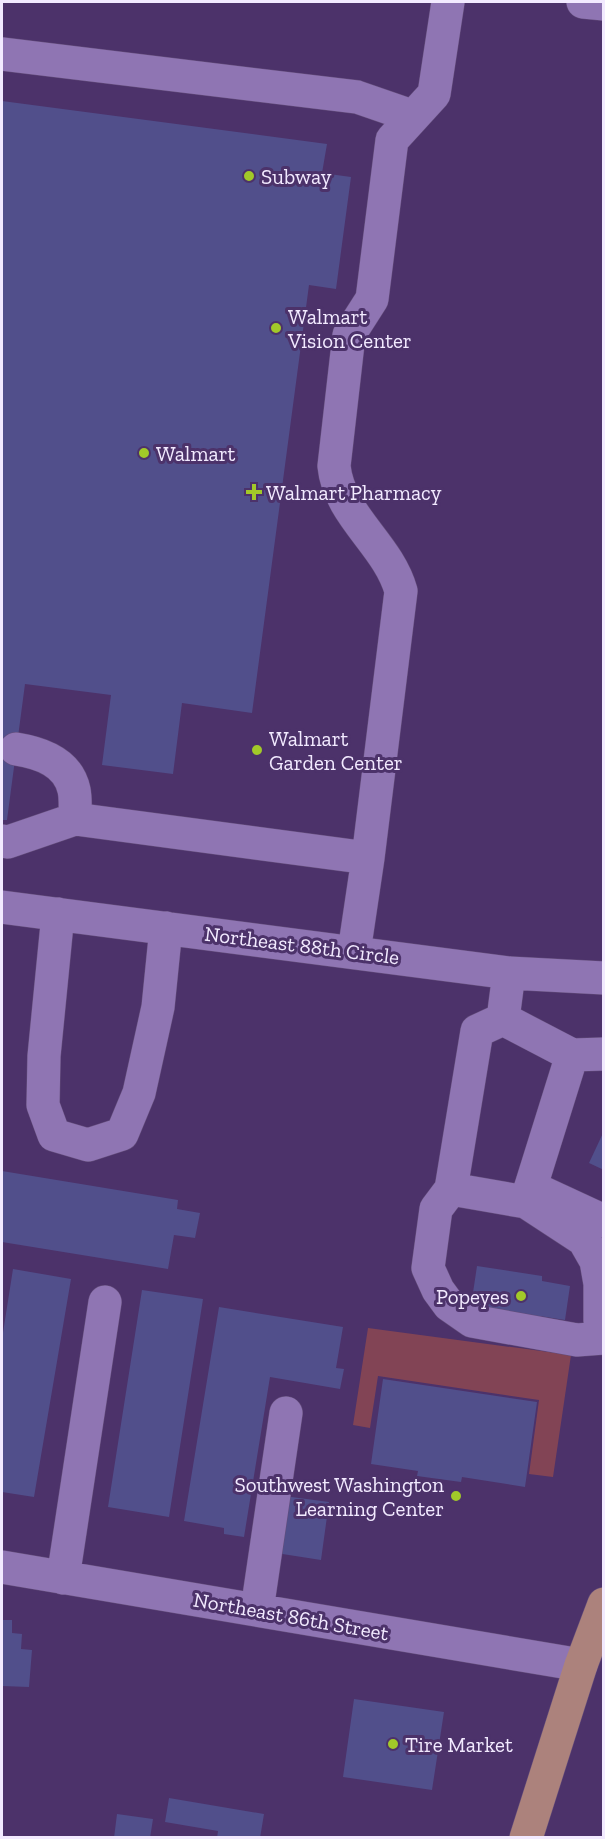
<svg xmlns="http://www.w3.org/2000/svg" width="605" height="1839" font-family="'Zilla Slab',serif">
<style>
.green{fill:#824455}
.building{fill:#514f8b}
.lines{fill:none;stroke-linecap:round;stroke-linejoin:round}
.minor-casing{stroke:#644e7b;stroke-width:34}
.major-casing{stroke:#644e7b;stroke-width:34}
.minor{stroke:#8f75b3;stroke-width:33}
.major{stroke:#ac827c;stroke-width:33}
.poi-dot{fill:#a2c929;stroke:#4c326a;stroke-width:2}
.labels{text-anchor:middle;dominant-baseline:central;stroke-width:6;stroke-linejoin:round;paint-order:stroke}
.poi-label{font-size:21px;fill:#f2eaff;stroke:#4c326a;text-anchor:start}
.street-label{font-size:21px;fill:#f2eaff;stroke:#4c326a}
</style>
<rect width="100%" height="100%" fill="#4c326a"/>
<path class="green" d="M368,1328L571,1355L553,1477L529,1474L539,1400L378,1376L370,1428L353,1425Z"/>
<path class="building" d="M2,101L327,144L322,173L351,177L336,289L309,285L252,713L182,703L173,774L102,765L111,695L25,684L7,820H2Z
M604,1131V1170L589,1163Z
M2,1171L178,1200L177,1209L200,1213L195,1238L174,1235L168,1269L2,1242Z
M477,1266L542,1276V1281L570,1286L565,1320L539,1316L538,1322L471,1306Z
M13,1269L71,1279L34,1497L2,1492V1339Z
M142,1290L203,1299L169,1517L108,1507Z
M219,1307L343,1327L336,1368L344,1369L340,1389L270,1377L244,1537L224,1534V1528L184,1521Z
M383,1379L537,1402L525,1487L462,1477L461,1482L417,1476L418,1471L371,1464Z
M284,1496L329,1502L321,1560L276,1553Z
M2,1620H12V1633L22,1634L21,1649L32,1650L29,1687L2,1686Z
M354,1699L444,1712L432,1790L343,1777Z
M169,1798L264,1814L260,1838H217L218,1831L165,1822Z
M117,1814L153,1819L150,1838H114Z"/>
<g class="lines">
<g class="minor-casing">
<path id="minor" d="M583,2L604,4
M2,54L357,97L412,116
M16,749C41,753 68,762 74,790C76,799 75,810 75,819
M2,841L8,842L75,819L368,858
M2,907L509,973L604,978
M58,914L44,1056L43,1105L54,1135L88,1145L122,1134L139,1093L158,1007L166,928
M354,952L368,858L401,591C388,544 339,516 334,466L349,335L372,299L392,140L434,94L448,2
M503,1019L572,1055L526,1202L451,1189L477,1031L503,1019L509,973
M572,1055L604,1054
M451,1189L436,1209L428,1268L438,1290L449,1305L472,1321L577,1340L604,1338
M537,1190L604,1221
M526,1202L584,1240L596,1261L600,1284V1321L604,1325
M2,1567L581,1665
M63,1578L105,1302
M257,1610L286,1413"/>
</g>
<g class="major-casing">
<path id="major" d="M526,1838L581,1665L604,1604"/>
</g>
<use href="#minor" class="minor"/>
<use href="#major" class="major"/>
</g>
<g class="poi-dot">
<circle cx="249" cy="176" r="6"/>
<circle cx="276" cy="328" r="6"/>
<circle cx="144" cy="453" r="6"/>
<path d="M251 483h6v6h6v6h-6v6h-6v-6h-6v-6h6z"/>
<circle cx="257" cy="750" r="6"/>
<circle cx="521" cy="1296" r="6"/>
<circle cx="456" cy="1496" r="6"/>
<circle cx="393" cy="1744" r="6"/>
</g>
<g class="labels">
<g class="poi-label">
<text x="261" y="176">Subway</text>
<text x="288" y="316">Walmart<tspan x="288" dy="24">Vision Center</tspan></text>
<text x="156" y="453">Walmart</text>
<text x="266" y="492">Walmart Pharmacy</text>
<text x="269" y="738">Walmart<tspan x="269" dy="24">Garden Center</tspan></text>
<text x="509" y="1296" text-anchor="end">Popeyes</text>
<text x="444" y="1484" text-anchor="end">Southwest Washington<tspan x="444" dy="24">Learning Center</tspan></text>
<text x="405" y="1744">Tire Market</text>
</g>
<g class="street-label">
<text transform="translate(302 945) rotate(7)">Northeast 88th Circle</text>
<text transform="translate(291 1616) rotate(10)">Northeast 86th Street</text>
</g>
</g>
<rect width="605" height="1839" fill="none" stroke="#f2eaff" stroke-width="6"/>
</svg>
